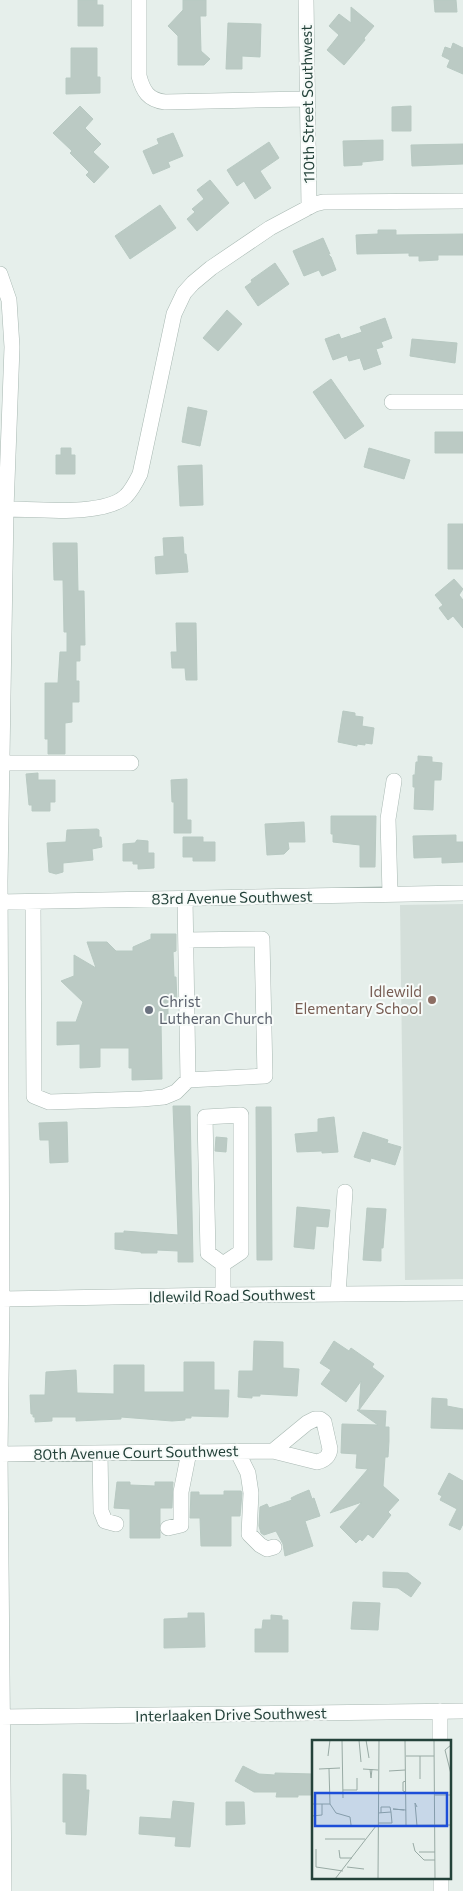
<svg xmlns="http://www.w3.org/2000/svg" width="463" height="1891" font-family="Commissioner,sans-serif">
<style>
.built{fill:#d4dfda}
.building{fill:#bbcac4;stroke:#b8c9c2}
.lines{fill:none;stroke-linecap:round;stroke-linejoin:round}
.minor-casing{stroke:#a8b8b2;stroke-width:16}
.minor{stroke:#fff;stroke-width:15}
.education-dot{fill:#8d6e63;stroke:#f7fbf9;stroke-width:2}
.worship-dot{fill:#6b7280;stroke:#f7fbf9;stroke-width:2}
.labels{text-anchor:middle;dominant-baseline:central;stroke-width:4;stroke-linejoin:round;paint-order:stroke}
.street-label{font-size:15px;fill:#24423a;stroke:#f7fbf9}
.education-label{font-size:15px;fill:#785e54;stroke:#f7fbf9;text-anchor:end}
.worship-label{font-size:15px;fill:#5b616d;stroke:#f7fbf9;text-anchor:start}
.inset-road{fill:none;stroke:#98aaa4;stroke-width:1}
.view{fill:#1d4ed8;fill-opacity:0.15;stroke:#1d4ed8;stroke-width:2.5}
.inset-edge{fill:none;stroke:#24423a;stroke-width:2.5}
</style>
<rect width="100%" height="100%" fill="#e6efeb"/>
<path class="built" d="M463,904V1279L405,1280L400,905Z"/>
<path class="building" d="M78,0H97V5H103V26H78Z
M183,0H206V16H200L201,51L210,59L204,65H178V36L168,26L183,10Z
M434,0H456L457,12H435Z
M351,7L374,26L364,38L365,40L344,65L327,50L339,35L329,26L339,14L351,23Z
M228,23L261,24L260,57L242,56V69H226Z
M453,43L463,48V74L447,67L450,60L442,56L445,47L451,49Z
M71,48H97V77H100V93L66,94V78H71Z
M80,106L93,119L85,128L101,144L93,152L109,167L94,183L86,175L89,172L70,153L72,151L53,133Z
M411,106V131H392V107Z
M173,133L183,156L168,162L170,167L153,174L143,151L159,144L157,139Z
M383,140V160L362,162V165L344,166L343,141Z
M269,142L279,158L260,171L271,188L255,199L244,181L237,186L227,170Z
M463,144V164L412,166L411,145Z
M210,180L229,203L197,231L187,219L195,212L192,209L204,199L197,190Z
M160,205L176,228L130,259L115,236Z
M378,230H396V235L463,234V255H438V260L419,261V256H409V253L357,254L356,235L378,234Z
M323,238L330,254H328L331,257L336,270L322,276L319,270L304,276L293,251Z
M275,263L289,284L258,306L245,287L252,282L251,280Z
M227,310L242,324L218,351L203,338Z
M385,318L392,338L381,342L383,347L376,349L381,364L364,370L360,358L349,361L347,355L333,360L325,339L339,334L341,339L362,332L360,327Z
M412,339L457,343L455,363L410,356Z
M331,379L364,426L345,439L313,392Z
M188,407L207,411L200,446L182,442Z
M435,432H463V453H435Z
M61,448H71V455H75V474H56V455H61Z
M369,448L410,460L404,479L364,467Z
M202,465L203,505L180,506L178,466Z
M448,524H463V569H448Z
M183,537L184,554H186L188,572L156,574L155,557L164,556L163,538Z
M53,543H77L78,591H84L85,645H80V661H76V681H79V702H72V722L65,723V754H48V739H45V683H58L60,652H67V632H64L63,580H54Z
M454,579L463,589L459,595L463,600V628L453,616L448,620L439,608L443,605L435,595Z
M176,623H196L197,680H186L185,668H172L171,652H177Z
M343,711L355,713V716L363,717L362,726L374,728L372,744L365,743V745L357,744V746L338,742Z
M418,756L432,757V762L442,763L441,780H434L433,810L414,809L415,787H413V775H415L416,762H418Z
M38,773V780H55V802H50V811H32V805H29L26,774Z
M187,779V820H191V833H174V802H172L171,780Z
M331,816H376L375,867H360V845L333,842V834H331Z
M304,822L305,842H288L289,849L284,854L267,855L265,824Z
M97,829L99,830V837H101L102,847L92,849L93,860L63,863V872L56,874L49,872L47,843L66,842L67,830Z
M456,835V842H463V862L442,863V857L414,858L413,836Z
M183,837H203V842H215V861H193V857H183Z
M137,840L148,841V853H154V868L138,869V864H133V861H123V844L135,843Z
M151,934H176V951L173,952L174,977H176L177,1003H168V1021H161L162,1079L132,1080V1068H129V1048H100V1067L80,1068V1044L57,1045V1022H76L83,1002L61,981L74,976V955L96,968L87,942H107L116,951H133V947L151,939Z
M173,1106H190L193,1262H178V1251L157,1250V1253H141V1252L115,1249V1233H124V1231L178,1235Z
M256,1107H271L272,1260H257Z
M334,1117L338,1152L322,1153V1151L297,1152L295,1134L318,1132V1119Z
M67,1122L68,1162L50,1163L49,1140H40L39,1123Z
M363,1132L388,1140L387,1143L401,1147L395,1165L371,1158L370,1162L354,1157Z
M216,1137L227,1138L226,1152L215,1151Z
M297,1207L330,1210L328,1227L316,1226L314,1249L294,1247Z
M367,1208L386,1209L383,1248H381V1261L363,1260Z
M254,1341L283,1342V1368L299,1369L297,1396L260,1394V1396H252V1398L238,1397L239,1371H253Z
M334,1341L349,1351L351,1348L361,1355L374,1364L372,1367L384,1376L359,1410L361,1381L346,1402L321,1384L331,1370L320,1363Z
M184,1362H214V1390H229L228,1417L191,1416V1418H185V1420L172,1421L121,1417V1419L76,1421V1417H52V1421L35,1422V1417H33V1414H31L30,1395H45L46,1372L76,1370L77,1393L114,1394V1365H144V1392H184Z
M432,1398L447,1399V1406L463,1409V1429L431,1428Z
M357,1410L386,1411L385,1427H389V1441L388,1457H385L383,1486L399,1500L388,1512L391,1515L373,1538L368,1534L362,1541L360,1539L356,1543L340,1527L362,1502L330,1513L368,1469L356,1468L357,1454L341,1453L342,1424L378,1425Z
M449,1473L463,1481V1524L460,1530L449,1525L457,1509L440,1500L442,1496L438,1494Z
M117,1482H130V1485L155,1486V1482H173L172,1508H160V1538H130V1509L114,1508Z
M309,1490L312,1499L314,1498L320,1516L305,1521L313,1546L285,1556L283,1544L276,1531L264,1535L261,1533L259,1526L260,1507L267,1504L269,1508L292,1500L291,1498L297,1495Z
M224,1491H241L242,1493L240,1516H231V1546H201L200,1518H190L191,1492H199V1495H224Z
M383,1572L408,1573L421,1583L411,1597L398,1588L383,1587Z
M353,1602L380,1603L378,1630L351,1629Z
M188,1613H204L205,1647L164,1648V1619L188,1618Z
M271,1615L282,1616V1620H288V1652H255V1629H262L263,1620H271Z
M243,1766L259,1774L275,1775V1773L313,1774V1795H298V1797H276L277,1792H254L235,1781Z
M63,1774L86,1775V1790H89L86,1835L66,1834V1822H63Z
M173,1801L194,1803L190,1847L175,1846L176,1837L139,1834L140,1817L171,1819Z
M226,1802H244L245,1824L226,1825Z"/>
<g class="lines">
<g class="minor-casing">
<path id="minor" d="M139,0V76C143,91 148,100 165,102L306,99
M306,0L309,207
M0,274L9,300L12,347L6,509L0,881L2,1304L0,1454L4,1891
M392,402H463
M6,509C35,509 104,517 126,496C132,490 136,482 140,474L174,314L184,293L193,283L211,268L270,228L315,204L323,202L463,201
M2,763H131
M390,894L388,819L394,781
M185,898L188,1080L265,1076L262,939L186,940
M0,902L463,893
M33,902L34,1096L49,1102L142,1099L164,1097L176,1092L188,1080
M338,1294L345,1192
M223,1295V1264L241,1252V1115L205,1117L208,1253L223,1264
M2,1299L223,1295L463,1293
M237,1451L248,1473L251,1493L249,1534L260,1545L267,1549L274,1547
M100,1453L101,1511L105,1521L116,1524
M0,1454L273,1451L317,1462C325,1460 329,1457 330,1449L324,1422L320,1419H315L307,1423L273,1451
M168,1528L181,1525V1492L189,1452
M440,1711V1741
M0,1717L463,1711
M441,1877V1891"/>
</g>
<use href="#minor" class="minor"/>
</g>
<circle class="education-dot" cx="432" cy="1000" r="5"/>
<circle class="worship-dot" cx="149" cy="1010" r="5"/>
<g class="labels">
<g class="street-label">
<text transform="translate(307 104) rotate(-91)">110th Street Southwest</text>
<text transform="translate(232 897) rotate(-1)">83rd Avenue Southwest</text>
<text transform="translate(232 1295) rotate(-1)">Idlewild Road Southwest</text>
<text transform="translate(136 1452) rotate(-1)">80th Avenue Court Southwest</text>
<text transform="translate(231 1714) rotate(-1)">Interlaaken Drive Southwest</text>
</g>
<g class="education-label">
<text x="422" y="991">Idlewild<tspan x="422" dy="17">Elementary School</tspan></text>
</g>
<g class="worship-label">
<text x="159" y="1001">Christ<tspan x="159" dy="17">Lutheran Church</tspan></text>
</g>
</g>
<g transform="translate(312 1740)">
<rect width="139" height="139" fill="#e6efeb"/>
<path class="inset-road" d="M30,0L31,58M47,0L49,22M54,0L57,18M93,0L94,85M122,0L123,139M139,5L133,10L139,34M16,16L18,0M94,16H122M108,16V39M7,29L28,28M17,29L18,64L24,73L38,77L39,85M51,29L66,30M58,29L59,38L60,29M77,31L93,30M94,41L91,42V51L94,52M31,50H45V38M123,55H139M0,64H18M105,67L103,63L105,86M92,70L81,69L94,70M66,73L79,72L78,67H69V73M0,76L10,75V64M66,83H80L79,72M22,86L139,85M13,99H53M101,103L103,111L112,120H123M4,109V127L31,131M27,110L28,118H40M107,112H123M35,127L52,129M23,139L64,86M66,139L67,0"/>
<path class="view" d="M3,53H135V86H3Z"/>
<rect width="139" height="139" class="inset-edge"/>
</g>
</svg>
